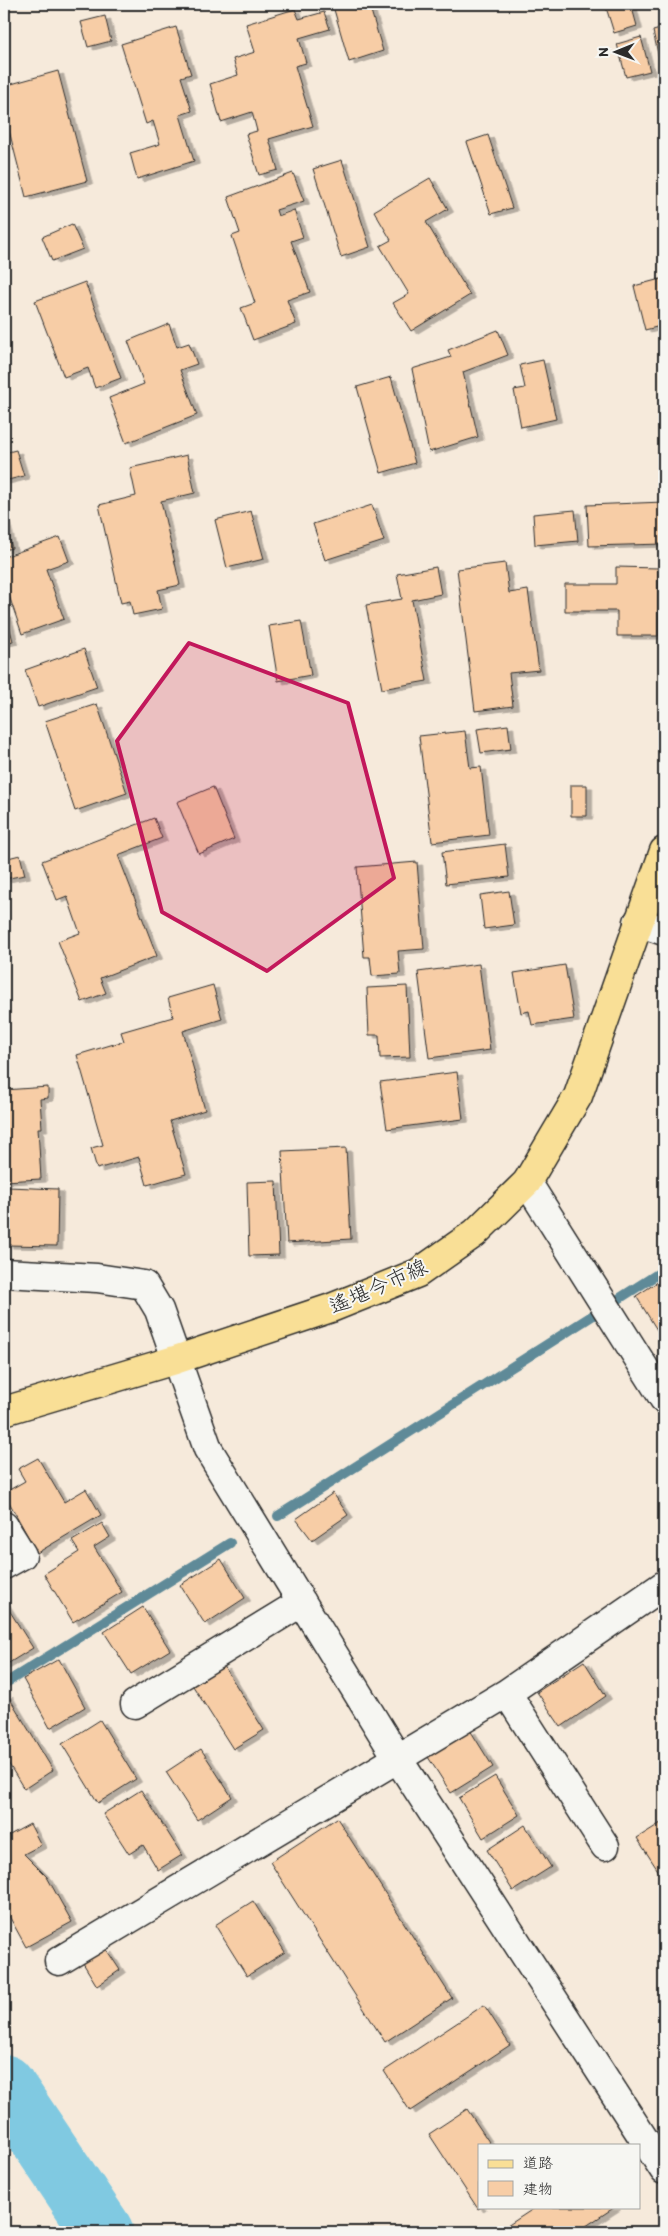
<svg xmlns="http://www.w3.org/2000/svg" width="668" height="2236" font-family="Itim,'Klee One',sans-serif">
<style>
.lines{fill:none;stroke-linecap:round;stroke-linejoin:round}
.stream{stroke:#5e8a98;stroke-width:10}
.river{stroke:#80c9e1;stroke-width:61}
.building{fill:#f7cda6;stroke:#2b2b2b;filter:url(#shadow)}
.minor-casing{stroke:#2b2b2b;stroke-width:31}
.major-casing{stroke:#2b2b2b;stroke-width:31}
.minor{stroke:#f6f6f2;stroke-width:28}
.major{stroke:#f9df96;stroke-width:28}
.marked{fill:#c2185b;fill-opacity:0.2;stroke:#c2185b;stroke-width:4;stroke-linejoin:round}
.labels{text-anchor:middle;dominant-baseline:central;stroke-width:4;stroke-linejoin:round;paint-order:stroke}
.street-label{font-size:21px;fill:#2b2b2b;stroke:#f6f6f2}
</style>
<defs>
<filter id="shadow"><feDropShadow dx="5.5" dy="3" stdDeviation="0" flood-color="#0004"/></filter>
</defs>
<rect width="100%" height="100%" fill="#f6eadb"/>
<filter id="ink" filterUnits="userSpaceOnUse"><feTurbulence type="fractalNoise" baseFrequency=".02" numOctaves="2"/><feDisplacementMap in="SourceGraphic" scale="10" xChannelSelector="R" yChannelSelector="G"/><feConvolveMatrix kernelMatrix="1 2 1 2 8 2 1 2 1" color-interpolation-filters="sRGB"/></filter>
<g filter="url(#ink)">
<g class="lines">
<path class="stream" d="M278,1516L664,1270
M4,1684L230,1543"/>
<path class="river" d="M4,2085L103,2232"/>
</g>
<path class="building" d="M340,4H369L383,51L349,62L333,6Z
M605,4H631L637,26L614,33Z
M295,9L299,19L324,12L330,29L299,38L306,63L295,66L313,126L269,139L278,170L259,175L246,134L257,131L252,112L221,122L210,84L238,75L233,59L255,52L246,24Z
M105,16L111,41L88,47L81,22Z
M176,27L191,74L181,77L192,111L180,115L194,161L137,179L130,153L160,144L153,121L146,124L121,44Z
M664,28V62L660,63L653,31Z
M641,37L650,71L626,77L617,44Z
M58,71L87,181L26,197L4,111V86Z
M488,135L512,208L491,214L467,142Z
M342,160L370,247L341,257L313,169Z
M293,173L304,201L276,210L278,216L294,210L303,237L291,241L310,292L287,300L296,324L253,340L241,308L255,303L232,236L240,233L228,197Z
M430,178L448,209L426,222L470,295L411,331L393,303L409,294L380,246L391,240L374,211Z
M72,224L83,249L52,261L42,237Z
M664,278V325L645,330L634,286Z
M85,282L121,378L95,388L88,368L64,377L35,301Z
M169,324L177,347L189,343L197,364L180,370L197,415L126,443L109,398L144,384L128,341Z
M498,330L508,355L463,372L478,437L429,452L412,369L451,357L448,350Z
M543,360L556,419L521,427L514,390L525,388L520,365Z
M391,377L415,463L381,473L357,387Z
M16,450L24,476L4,481V453Z
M187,455L195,493L161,501L180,585L158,590L162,609L133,615L130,601L121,603L99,505L136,496L130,468Z
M664,502V544L589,546L587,505Z
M372,505L384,541L325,560L313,524Z
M575,510L578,541L535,545L533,514Z
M251,511L264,559L227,568L215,520Z
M4,518L12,548L4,550Z
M60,537L69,561L46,569L64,619L22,634L4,581V557Z
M505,563L509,593L528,590L539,670L509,673L513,706L475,711L457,569Z
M436,567L441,594L412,600L427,681L382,689L366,605L402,599L397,574Z
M616,567L658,568V636H617V611H565V584H616Z
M6,614L13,641L4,643V615Z
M301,621L311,675L278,681L269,626Z
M84,649L97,687L38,707L25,670Z
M97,704L127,793L75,811L45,721Z
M508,725L511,749L481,753L477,729Z
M465,731L470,768L481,767L489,835L432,842L419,736Z
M571,785H587V816H571Z
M213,787L234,839L199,854L177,802Z
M154,818L162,838L118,855L157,956L100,978L106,993L82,1002L58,941L80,933L67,896L57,900L42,861Z
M505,844L509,877L446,884L442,852Z
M20,855L25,875L4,879V859Z
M417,862L424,949L398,951L400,974L372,976L370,957H364L357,867Z
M509,891L514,925L484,929L480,895Z
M479,964L490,1050L429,1058L418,972Z
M565,965L574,1019L532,1025L529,1011L521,1013L514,973Z
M213,985L222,1019L183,1031L205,1110L170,1121L186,1174L147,1185L139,1157L97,1169L91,1148L103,1145L77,1055L124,1041L121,1032L173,1017L168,998Z
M407,986L410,1057L380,1058L379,1035H369L367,988Z
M457,1072L463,1119L387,1129L380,1082Z
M48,1087V1098L40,1099L42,1128H38L41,1179L4,1181V1090Z
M346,1148L351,1239L287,1243L282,1151Z
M276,1181L279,1255L249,1256L247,1182Z
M8,1187L58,1189L57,1246L7,1245Z
M664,1278V1337L662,1338L636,1296Z
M38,1458L64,1502L86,1489L101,1515L37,1553L4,1493L25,1481L18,1469Z
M333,1493L348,1515L312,1540L296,1519Z
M102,1523L110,1537L94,1547L122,1592L73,1622L44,1574L79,1552L72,1541Z
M221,1559L245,1598L205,1624L180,1585Z
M4,1602L33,1648L4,1666Z
M143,1607L170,1650L131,1674L104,1632Z
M59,1659L85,1707L50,1728L23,1679Z
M584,1661L606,1696L561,1727L537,1692Z
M224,1666L264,1730L233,1749L193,1686Z
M7,1694L53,1770L24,1789L4,1756V1696Z
M100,1720L136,1779L98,1803L62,1744Z
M470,1730L493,1767L451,1793L428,1757Z
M201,1749L232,1797L197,1820L166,1772Z
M495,1776L519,1815L483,1838L459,1798Z
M141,1790L182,1855L158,1870L143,1845L129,1854L103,1814Z
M337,1818L452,1998L385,2042L270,1862Z
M664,1821V1868L659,1872L637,1838Z
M30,1824L41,1845L24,1854L47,1877L72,1922L26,1947L4,1907V1838Z
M525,1825L551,1867L513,1891L487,1850Z
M253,1901L285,1952L247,1976L215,1925Z
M106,1949L120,1970L97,1986L83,1963Z
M484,2005L510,2045L410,2111L384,2071Z
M467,2109L491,2145H479V2207H481L478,2209L429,2134Z
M536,2207H615L577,2232H498Z"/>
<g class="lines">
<g class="minor-casing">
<path id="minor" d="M638,922L664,931
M527,1182L664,1399
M4,1273L97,1278L144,1285L159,1310L208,1449L398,1759L664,2170
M4,1526L22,1555L4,1565
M507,1693L605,1846
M135,1704L302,1602
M59,1961L507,1693L664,1585"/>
</g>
<g class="major-casing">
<path id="major" d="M4,1411L175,1360L331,1308L418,1273L475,1233L527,1182L578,1096L664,851"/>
</g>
<use href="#minor" class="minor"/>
<use href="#major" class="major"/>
</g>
</g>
<path class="marked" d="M189,643L348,703L394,878L267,971L162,912L117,741Z"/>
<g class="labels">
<g class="street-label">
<text transform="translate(378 1286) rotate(-24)">遙堪今市線</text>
</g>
</g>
<rect width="668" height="2236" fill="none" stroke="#f6f6f2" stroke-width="20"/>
<rect x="10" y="10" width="648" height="2216" fill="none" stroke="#2b2b2b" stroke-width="2" filter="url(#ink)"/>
<rect x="478" y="2144" width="162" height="65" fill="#f6f6f2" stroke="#a5a5a2"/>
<rect x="488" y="2160" width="25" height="8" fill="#f9df96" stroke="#a5a5a2"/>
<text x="523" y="2168" font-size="15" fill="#2b2b2b">道路</text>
<rect x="488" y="2181" width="25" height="15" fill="#f7cda6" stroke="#a5a5a2"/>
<text x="523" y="2194" font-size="15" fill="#2b2b2b">建物</text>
<g transform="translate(616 52) rotate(269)" stroke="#f6f6f2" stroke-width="4" paint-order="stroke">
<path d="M0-4L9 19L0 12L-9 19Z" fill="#2b2b2b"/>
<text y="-8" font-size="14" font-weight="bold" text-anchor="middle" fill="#2b2b2b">N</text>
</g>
</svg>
